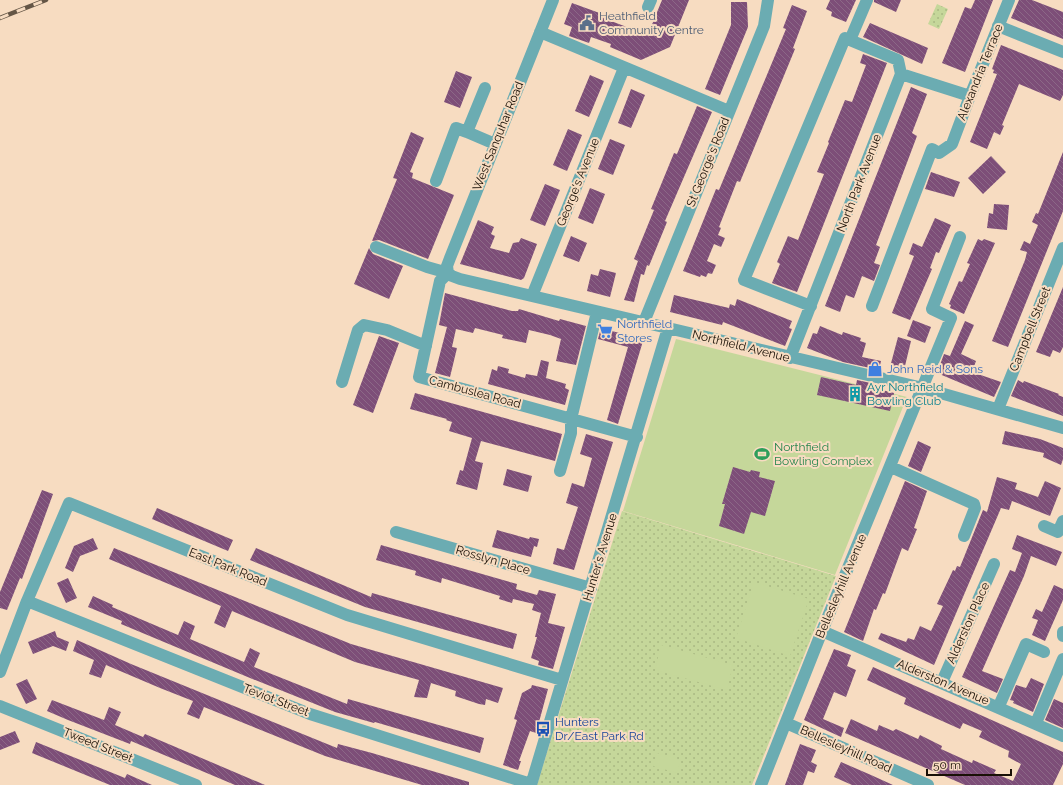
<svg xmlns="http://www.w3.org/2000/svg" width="1063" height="785" font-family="Raleway,sans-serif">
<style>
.grass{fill:url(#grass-dots)}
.garden{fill:#c5d79a}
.building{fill:url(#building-back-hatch)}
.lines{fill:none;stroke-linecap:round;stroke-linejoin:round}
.minor{stroke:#6bacb2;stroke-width:12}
.rail-casing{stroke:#655646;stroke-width:4.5}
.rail{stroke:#f7dcc1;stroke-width:3;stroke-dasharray:9;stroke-linecap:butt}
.labels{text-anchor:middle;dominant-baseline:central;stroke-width:4;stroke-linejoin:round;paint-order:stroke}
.service-label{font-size:12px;fill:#4e5e75;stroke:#f7dcc1;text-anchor:start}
.street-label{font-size:12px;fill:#191006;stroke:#f7dcc1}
.shop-label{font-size:12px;fill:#366cbe;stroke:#f7dcc1;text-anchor:start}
.culture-label{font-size:12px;fill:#0d838f;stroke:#f7dcc1;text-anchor:start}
.leisure-label{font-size:12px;fill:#27864d;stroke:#f7dcc1;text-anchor:start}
.transit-label{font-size:12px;fill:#164399;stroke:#f7dcc1;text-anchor:start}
</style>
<defs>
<pattern id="grass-dots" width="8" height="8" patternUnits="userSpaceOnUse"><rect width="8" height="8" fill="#c5d79a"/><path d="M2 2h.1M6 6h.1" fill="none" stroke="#a9b883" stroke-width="1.8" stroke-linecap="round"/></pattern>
<pattern id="building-back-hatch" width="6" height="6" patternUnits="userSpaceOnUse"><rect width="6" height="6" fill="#7d4e78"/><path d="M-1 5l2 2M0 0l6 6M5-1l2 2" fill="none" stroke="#8c6887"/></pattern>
</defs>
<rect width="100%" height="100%" fill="#f7dcc1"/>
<path class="grass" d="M937,4L948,9L939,29L928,24Z
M622,511L836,576L752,785H537Z"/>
<path class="garden" d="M676,339L907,397L835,575L623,511Z
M754,582L809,599L790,656L736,638Z
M661,645L733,665L727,690L655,670Z
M657,753L681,760L677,773L653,766Z"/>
<path class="building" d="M662,0H689L670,47L641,60L610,47L611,44L591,37L589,43L569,36L572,27L564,24L572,3L605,15L603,18L640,32L651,27Z
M830,0H856L846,22L831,16L832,12L826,9Z
M874,0H901L896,12L874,2Z
M975,0H993L965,72L942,63L965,7L971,9Z
M1019,0H1032L1063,12V39L1011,18Z
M731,2H747L748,27L720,95L705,89L731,25Z
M792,5L807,11L793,48L795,49L740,182L737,181L719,227L721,228L718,235L725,238L721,247L714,244L707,261L716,265L712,274L708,273L706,277L701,275L700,277L683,271L716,189L719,190L786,29L783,28Z
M870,23L928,48L922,64L863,37Z
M1001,45L1063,70V95L1060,101L1019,84L1002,125L1004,126L1000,135L994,132L987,149L970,142L997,74L993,73L994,70L992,69Z
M863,54L887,63L797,292L772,283L780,264L777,262L788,236L798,240L824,174L817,172L829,143L828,142L845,100L852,102L866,65L860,63Z
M456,71L472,77L460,108L444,102Z
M590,75L604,81L589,117L575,111Z
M911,87L927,94L912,133L917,136L876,245L880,247L874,263L880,265L874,281L862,276L854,298L846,295L840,312L825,306Z
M631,89L645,95L631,128L618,123Z
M697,106L712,112L665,221L667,222L649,266L647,265L644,275L641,274L634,302L624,300L638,261L634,259L654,210L651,209L674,153L677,154Z
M568,129L582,135L567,171L553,165Z
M411,132L424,138L410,172L413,173L412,178L454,195L428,259L379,240L372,241L397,179L393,178Z
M610,139L625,145L613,175L598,169Z
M1063,152V211L1008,347L992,341L1025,260L1027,252L1020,250L1024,241L1030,244L1038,225L1032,222L1036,213L1038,214Z
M991,156L1006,172L983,194L968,178Z
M931,172L960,182L954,197L925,189Z
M545,184L560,190L545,226L530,220Z
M590,188L605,194L593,224L578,218Z
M994,204L1009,205L1007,230L987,228L989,213L993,214Z
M935,218L951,225L939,253L936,252L930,268L932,269L910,320L892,313L914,256L909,254L913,243L922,247Z
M478,220L494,227L491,234L495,236L490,248L509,253L513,243L519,242L521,238L537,244L524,278L521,280L460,264Z
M571,236L587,243L579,262L563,256Z
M978,239L982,241L984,239L995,243L964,314L950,308L951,305L949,304L959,281L962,282L970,264L967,263Z
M369,248L373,254L403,266L389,299L354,284Z
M600,269L616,273L610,297L587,291L591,274L598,276Z
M1063,287V347L1060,353L1053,350L1050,357L1036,352Z
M445,293L512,311H518L519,309L559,321L560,319L586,326L576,365L556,361L561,339L550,335L529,330L526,343L502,338L503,335L475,328L473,333L456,329L452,347L457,348L450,377L435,373L447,327L439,325Z
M674,295L729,308L730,304L735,306L737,299L792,321L789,328L792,329L785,346L723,322L722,325L670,312Z
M913,320L931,327L925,343L907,336Z
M965,321L974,325L961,354L976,361L972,372L1001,382L994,397L937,373L944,354L950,356Z
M820,326L842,335L843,332L861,338L860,341L866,343L862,357L881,361L879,370L843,362L807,348L813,333L817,334Z
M601,328L623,334V335L643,341L618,424L607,420L628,347L598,339Z
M379,336L399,343L373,413L353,405Z
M898,337L911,341L904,370L890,367Z
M541,360L549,362L546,378L566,384L565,388L569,390L565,405L488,384L492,369L497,371L498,366L509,369L508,373L525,378L526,374L537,376Z
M821,377L856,385L857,380L875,384L874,388L894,393L890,411L817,395Z
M1018,380L1023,383L1024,381L1059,394L1058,395L1063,397V416L1011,396Z
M415,393L562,434L555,461L481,441L475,461L483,463L477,490L456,484L460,470L463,471L472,438L449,431L452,422L446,420L447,419L410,409Z
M1005,431L1040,439L1063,448V459L1061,465L1043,457L1044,453L1002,444Z
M586,434L613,442L574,570L553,564L557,548L564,550L578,507L566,503L572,483L584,487L592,458L580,454Z
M918,441L931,447L921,472L908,466Z
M733,467L750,472L751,470L760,472L759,477L775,481L765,516L751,512L744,534L719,526L725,504H722Z
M507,469L532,476L528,492L503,485Z
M997,477L1017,483L1015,489L1038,497L1045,481L1061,488L1050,516L1012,501L1009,510L1001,508L934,665L878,639L881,633L906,642L908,638L914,640L920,626L931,631L943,606L937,604L953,570L955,571L957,566L960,567L983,510L987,512Z
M905,481L927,491L914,528L917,529L908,551L902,548L885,594L883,593L876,610L874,609L863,641L844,632Z
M42,490L53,494L22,579L20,578L7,610L0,608V592Z
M157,508L233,540L228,551L152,519Z
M497,530L529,539L530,537L539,539L537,547L534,546L531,557L492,547Z
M1017,535L1062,552L1056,566L1031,556L1024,576L982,671L1003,679L997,693L962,677L1010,570L1015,572L1022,553L1012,549Z
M93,538L98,549L80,556L73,572L65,568L74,546Z
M381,545L517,584L516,589L537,595L539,590L556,594L548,623L565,627L553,669L538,665L539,661L531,658L537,637H535L541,613L532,610L534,604L513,599L512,603L499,599L500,596L442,578L441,583L415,575L416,571L376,560Z
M114,548L351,644L503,688L498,703L486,699L485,705L479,704L455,696L456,691L431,683L427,698L414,697L419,680L355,662L232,611L225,628L214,623L221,606L109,559Z
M256,548L371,597L372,593L517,634L513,649L365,607L250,560Z
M68,578L77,598L66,603L57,583Z
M1054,585L1063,589V600L1045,641L1032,635L1038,620L1032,618L1036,609L1042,612Z
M93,596L113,605L112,607L178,635L184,621L195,626L190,639L244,662L250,648L260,653L254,667L347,704L348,699L484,738L480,753L375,722L374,723L335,712L250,678L121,624L122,621L88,607Z
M55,631L57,637L69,642L66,651L53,646L33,654L28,642Z
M77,640L131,664L337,748L338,744L372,753L469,782V785H422L325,756L204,707L199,719L187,714L193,701L160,688L106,665L101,678L89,674L94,660L73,651Z
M834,649L851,655L847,666L856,670L846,697L834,692L823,719L844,728L841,737L804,720Z
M873,667L1063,752V764L1053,785H965L845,733L851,719L877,731L879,725L893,731L896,729L918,739L920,735L942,746L941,749L972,763L973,760L996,770L994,773L1013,781L1021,764L1008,757L1009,751L979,737L982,731L963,723L960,729L904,704L906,698L867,680Z
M1031,678L1044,684L1033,712L1013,703L1014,701L1010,700L1016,685L1026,688Z
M27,679L37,699L26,704L16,684Z
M532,685L548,689L536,733L530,731L519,761H521L518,770L503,765L517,720L514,719L522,693L531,688Z
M1054,699L1063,703V728L1045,720Z
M52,700L104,720L109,707L121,712L115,725L143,737L145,734L265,785H235L131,741L130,744L68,720L47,711Z
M15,731L20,742L0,750V737Z
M36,742L125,778L127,774L152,785H110L32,753Z
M800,744L816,750L811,762L817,765L814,773L808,771L803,785H785Z
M841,762L871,775L893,785H852L834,777Z"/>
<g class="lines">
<path class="minor" d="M648,7L651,0
M998,26L1063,52
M540,32L729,111
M850,40L867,0
M485,88L467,132L495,144
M436,181L456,128L467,132
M376,247L427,267L448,273L452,276L460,279L923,388L1063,428
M448,273L440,281L419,377L637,437
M448,273L447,266L450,258L553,0
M532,296L624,68
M811,306L744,280L845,38L898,60L901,74
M872,306L932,149L939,153L952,144L970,96L1009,0
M644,322L764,26L768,0
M790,358L901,74L970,96
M342,382L358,330L364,325L387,330L426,346
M998,409L1063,248
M891,467L974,504L975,508L964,536
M560,471L571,433V419L597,312
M1044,526L1058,532L1063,521
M396,532L591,588
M27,601L310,714L531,784
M822,631L1063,736
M1063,632V636
M0,672L27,601L69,503L347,615L562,680
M942,682L994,564
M0,706L196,785
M999,706L1026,644L1044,652
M786,723L928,785
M1036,723L1063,659
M531,785L668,328
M761,785L822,631L951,318L932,309L960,237"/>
<g class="rail-casing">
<path id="rail" d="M0,18L46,0"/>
</g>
<use href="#rail" class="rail"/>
</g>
<defs>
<g id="civic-bare" transform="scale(1.2)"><path d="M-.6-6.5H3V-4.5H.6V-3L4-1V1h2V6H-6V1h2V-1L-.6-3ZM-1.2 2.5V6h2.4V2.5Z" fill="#5c6f8a" stroke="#f7dcc1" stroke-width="2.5" paint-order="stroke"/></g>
<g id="supermarket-bare" transform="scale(1.2)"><path d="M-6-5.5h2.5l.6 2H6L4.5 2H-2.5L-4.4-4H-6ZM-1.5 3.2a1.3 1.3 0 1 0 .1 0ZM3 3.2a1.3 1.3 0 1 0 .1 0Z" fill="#3f7fe0" stroke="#f7dcc1" stroke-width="2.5" paint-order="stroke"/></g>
<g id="shop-bare" transform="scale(1.2)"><path d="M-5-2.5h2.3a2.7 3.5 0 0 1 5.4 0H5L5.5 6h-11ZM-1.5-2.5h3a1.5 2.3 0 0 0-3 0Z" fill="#3f7fe0" stroke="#f7dcc1" stroke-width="2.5" paint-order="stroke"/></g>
<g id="building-bare" transform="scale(1.2)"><path d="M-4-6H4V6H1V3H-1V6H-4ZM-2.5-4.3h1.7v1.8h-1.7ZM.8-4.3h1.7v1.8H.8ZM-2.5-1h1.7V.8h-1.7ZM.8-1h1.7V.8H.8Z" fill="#0f9aa8" stroke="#f7dcc1" stroke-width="2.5" paint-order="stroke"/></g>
<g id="stadium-bare" transform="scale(1.2)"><path d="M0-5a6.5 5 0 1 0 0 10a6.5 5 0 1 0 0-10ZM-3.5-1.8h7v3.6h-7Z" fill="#2e9e5b" stroke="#f7dcc1" stroke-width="2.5" paint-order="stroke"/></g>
<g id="bus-bare" transform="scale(1.2)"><path d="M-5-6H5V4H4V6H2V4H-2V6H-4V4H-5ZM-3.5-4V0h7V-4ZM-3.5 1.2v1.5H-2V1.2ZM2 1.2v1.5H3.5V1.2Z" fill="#1a4fb4" stroke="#f7dcc1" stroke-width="2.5" paint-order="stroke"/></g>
</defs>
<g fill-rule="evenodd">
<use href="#civic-bare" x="587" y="23"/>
<use href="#supermarket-bare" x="605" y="331"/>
<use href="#shop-bare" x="875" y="369"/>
<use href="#building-bare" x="855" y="394"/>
<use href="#stadium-bare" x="762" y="454"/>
<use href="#bus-bare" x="543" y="729"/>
</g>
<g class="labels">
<g class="service-label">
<text x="599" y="16">Heathfield<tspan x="599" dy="14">Community Centre</tspan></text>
</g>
<g class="street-label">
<text transform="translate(980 72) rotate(-68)">Alexandria Terrace</text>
<text transform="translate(498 136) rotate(-68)">West Sanquhar Road</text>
<text transform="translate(708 162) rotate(-68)">St George's Road</text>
<text transform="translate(578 182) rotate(-68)">George's Avenue</text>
<text transform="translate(859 183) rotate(-69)">North Park Avenue</text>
<text transform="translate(1030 329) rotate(-68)">Campbell Street</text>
<text transform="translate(741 346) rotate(14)">Northfield Avenue</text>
<text transform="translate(475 392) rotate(15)">Cambuslea Road</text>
<text transform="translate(600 557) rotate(-73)">Hunter's Avenue</text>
<text transform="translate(493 560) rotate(16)">Rosslyn Place</text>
<text transform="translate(228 567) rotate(22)">East Park Road</text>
<text transform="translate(841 586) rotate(-67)">Bellesleyhill Avenue</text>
<text transform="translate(968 623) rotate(-66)">Alderston Place</text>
<text transform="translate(943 682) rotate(23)">Alderston Avenue</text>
<text transform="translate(276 700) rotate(21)">Teviot Street</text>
<text transform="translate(98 745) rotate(22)">Tweed Street</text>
<text transform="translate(846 749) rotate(24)">Bellesleyhill Road</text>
</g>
<g class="shop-label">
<text x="617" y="324">Northfield<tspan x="617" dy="14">Stores</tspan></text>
<text x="887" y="369">John Reid &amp; Sons</text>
</g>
<g class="culture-label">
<text x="867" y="387">Ayr Northfield<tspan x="867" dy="14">Bowling Club</tspan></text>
</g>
<g class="leisure-label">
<text x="774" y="447">Northfield<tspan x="774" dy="14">Bowling Complex</tspan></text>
</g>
<g class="transit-label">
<text x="555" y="722">Hunters<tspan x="555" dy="14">Dr/East Park Rd</tspan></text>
</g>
</g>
<path d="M927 769v6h84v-6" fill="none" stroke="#191006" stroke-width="2"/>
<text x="933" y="769" font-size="12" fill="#191006" stroke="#f7dcc1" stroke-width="3" paint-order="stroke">50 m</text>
</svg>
